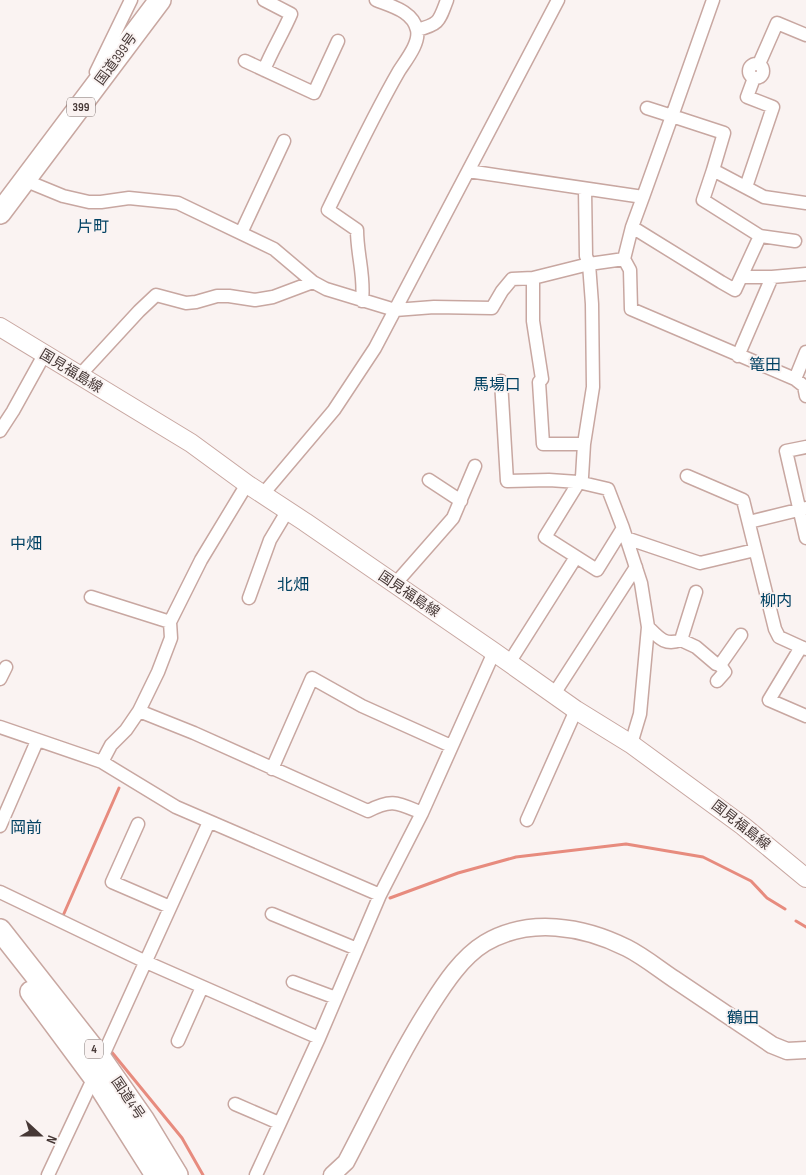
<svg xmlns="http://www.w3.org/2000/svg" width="806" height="1175" font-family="'Sofia Sans Condensed','Noto Sans JP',sans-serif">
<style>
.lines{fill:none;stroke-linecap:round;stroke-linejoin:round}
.stream{stroke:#e78b7e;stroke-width:3}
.minor-casing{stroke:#c8a7a1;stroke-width:15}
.tertiary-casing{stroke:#c8a7a1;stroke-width:19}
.secondary-casing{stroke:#c8a7a1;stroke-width:20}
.trunk-casing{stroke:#c8a7a1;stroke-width:24}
.minor{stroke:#fff;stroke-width:12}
.tertiary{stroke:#fff;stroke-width:16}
.secondary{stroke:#fff;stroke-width:18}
.trunk{stroke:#fff;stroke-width:21}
.labels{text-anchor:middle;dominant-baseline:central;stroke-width:4;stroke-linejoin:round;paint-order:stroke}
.shield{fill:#faf3f2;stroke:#7c706e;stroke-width:1}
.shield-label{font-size:12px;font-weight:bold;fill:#463836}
.street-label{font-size:14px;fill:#463836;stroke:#faf3f2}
.quarter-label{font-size:16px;fill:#024263;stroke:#faf3f2}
</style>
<rect width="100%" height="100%" fill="#faf3f2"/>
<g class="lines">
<path class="stream" d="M390,898L458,873L516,857L626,844L703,857L751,881L767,898L785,909
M62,918L119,788
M796,921L806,927
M110,1050L182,1138L203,1175"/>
<g class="minor-casing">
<path id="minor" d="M417,30C440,24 439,21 447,0
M245,61L314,93L338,41
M759,64L777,23L806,35
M749 71a7 7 0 1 1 14 0a7 7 0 1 1-14 0Z
M264,70C272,50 283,33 291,14L264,0
M96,72L131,0
M647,108L672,116L713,0
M713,170L703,200L760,236L795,241
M468,171L643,197L672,116L724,133L713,170L764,197L806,203
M24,180L63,196L89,202H101L129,198L178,203L274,249L313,282L326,289L395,310L434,307L492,308L502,291L512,279L533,278L589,264L624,259L630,270L631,309L795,379L804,386L806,396
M746,187L773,107L747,97L754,78
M632,227L721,282L735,290L760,236
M241,233L284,141
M624,259L632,227L643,197
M741,277H772
M533,278V321L542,379L539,382L543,444H584L593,387L592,304L589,264L586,256L585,189
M362,301C365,276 357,255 357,230L328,210C351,163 373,116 399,71C406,60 420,43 417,30C413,11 391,6 376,0
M738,356L772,277L806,274
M80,375L139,311L156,295L186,303L196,302L217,296H229L255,300L273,297L313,282
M795,379L806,352
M501,381L507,481L549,480L578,482L608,489L623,528L641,583L648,627L640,714L631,744
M0,431L13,411L44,355
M584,444L582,477L545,537L597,570L623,528
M806,447L786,451L806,538
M687,476L743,500L775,629L779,637L801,647
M429,480L461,501
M263,494L334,410L375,348L558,0
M749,522L806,508
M626,538L700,563L755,550
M395,584L453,518L475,466
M91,597L170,622
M249,598L270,540L288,510
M648,627C659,638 665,646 681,640L696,647L716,664L720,665L741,635
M681,640L696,592
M806,649L801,647L769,700L806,716
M509,663L576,557
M0,679L6,667
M717,681L725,672L720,665
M554,694L636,567
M139,711L194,733L368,811C392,798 398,803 422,813
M0,727L102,762L176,807L380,895
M102,762L111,745L126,730L139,711L158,672L171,638L170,622L201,560L247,484
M272,769L312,678L362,706L451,746
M527,820L576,710
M138,824L112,882L170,907
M0,826L37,741
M0,892L146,962L319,1038
M272,914L357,949
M293,982L336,998
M178,1041L202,987
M99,1056L105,1051L209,822
M235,1104L279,1123
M48,1175L94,1077
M256,1175L319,1038L380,895L422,813L494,652"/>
</g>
<g class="tertiary-casing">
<path id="tertiary" d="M332,1175L346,1162C374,1109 399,1055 431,1005C445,983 462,957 485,943C529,917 583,926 627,948C643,956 659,969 674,979C707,1001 739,1023 772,1045L787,1051L806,1050"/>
</g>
<g class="secondary-casing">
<path id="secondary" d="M0,327L191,443L247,484L305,522L494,652L576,710L631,744L743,826L806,878"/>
</g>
<g class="trunk-casing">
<path id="trunk" d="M0,213L160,0
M0,930L99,1056L143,1119L177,1175
M31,992L94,1077L156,1175"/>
</g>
<use href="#minor" class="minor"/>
<use href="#tertiary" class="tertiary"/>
<use href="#secondary" class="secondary"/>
<use href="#trunk" class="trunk"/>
</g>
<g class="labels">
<g class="shield">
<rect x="67" y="97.5" width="28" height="19" rx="4"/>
<rect x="85" y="1039.5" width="18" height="19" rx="4"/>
</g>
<g class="shield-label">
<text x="81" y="107">399</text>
<text x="94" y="1049">4</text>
</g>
<g class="street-label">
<text transform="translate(116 59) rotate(-54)">国道399号</text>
<text transform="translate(71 371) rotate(31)">国見福島線</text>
<text transform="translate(409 594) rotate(34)">国見福島線</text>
<text transform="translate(741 825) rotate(38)">国見福島線</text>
<text transform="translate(128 1098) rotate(56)">国道4号</text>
</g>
<g class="quarter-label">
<text x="93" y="227">片町</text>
<text x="765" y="365">篭田</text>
<text x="497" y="385">馬場口</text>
<text x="26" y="544">中畑</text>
<text x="293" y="585">北畑</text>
<text x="776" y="601">柳内</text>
<text x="26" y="828">岡前</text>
<text x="743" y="1018">鶴田</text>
</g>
</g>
<g transform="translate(40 1135) rotate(111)" stroke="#faf3f2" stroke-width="4" paint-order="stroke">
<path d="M0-4L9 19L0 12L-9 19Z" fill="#463836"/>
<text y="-8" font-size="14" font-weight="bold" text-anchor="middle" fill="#463836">N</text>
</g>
</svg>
